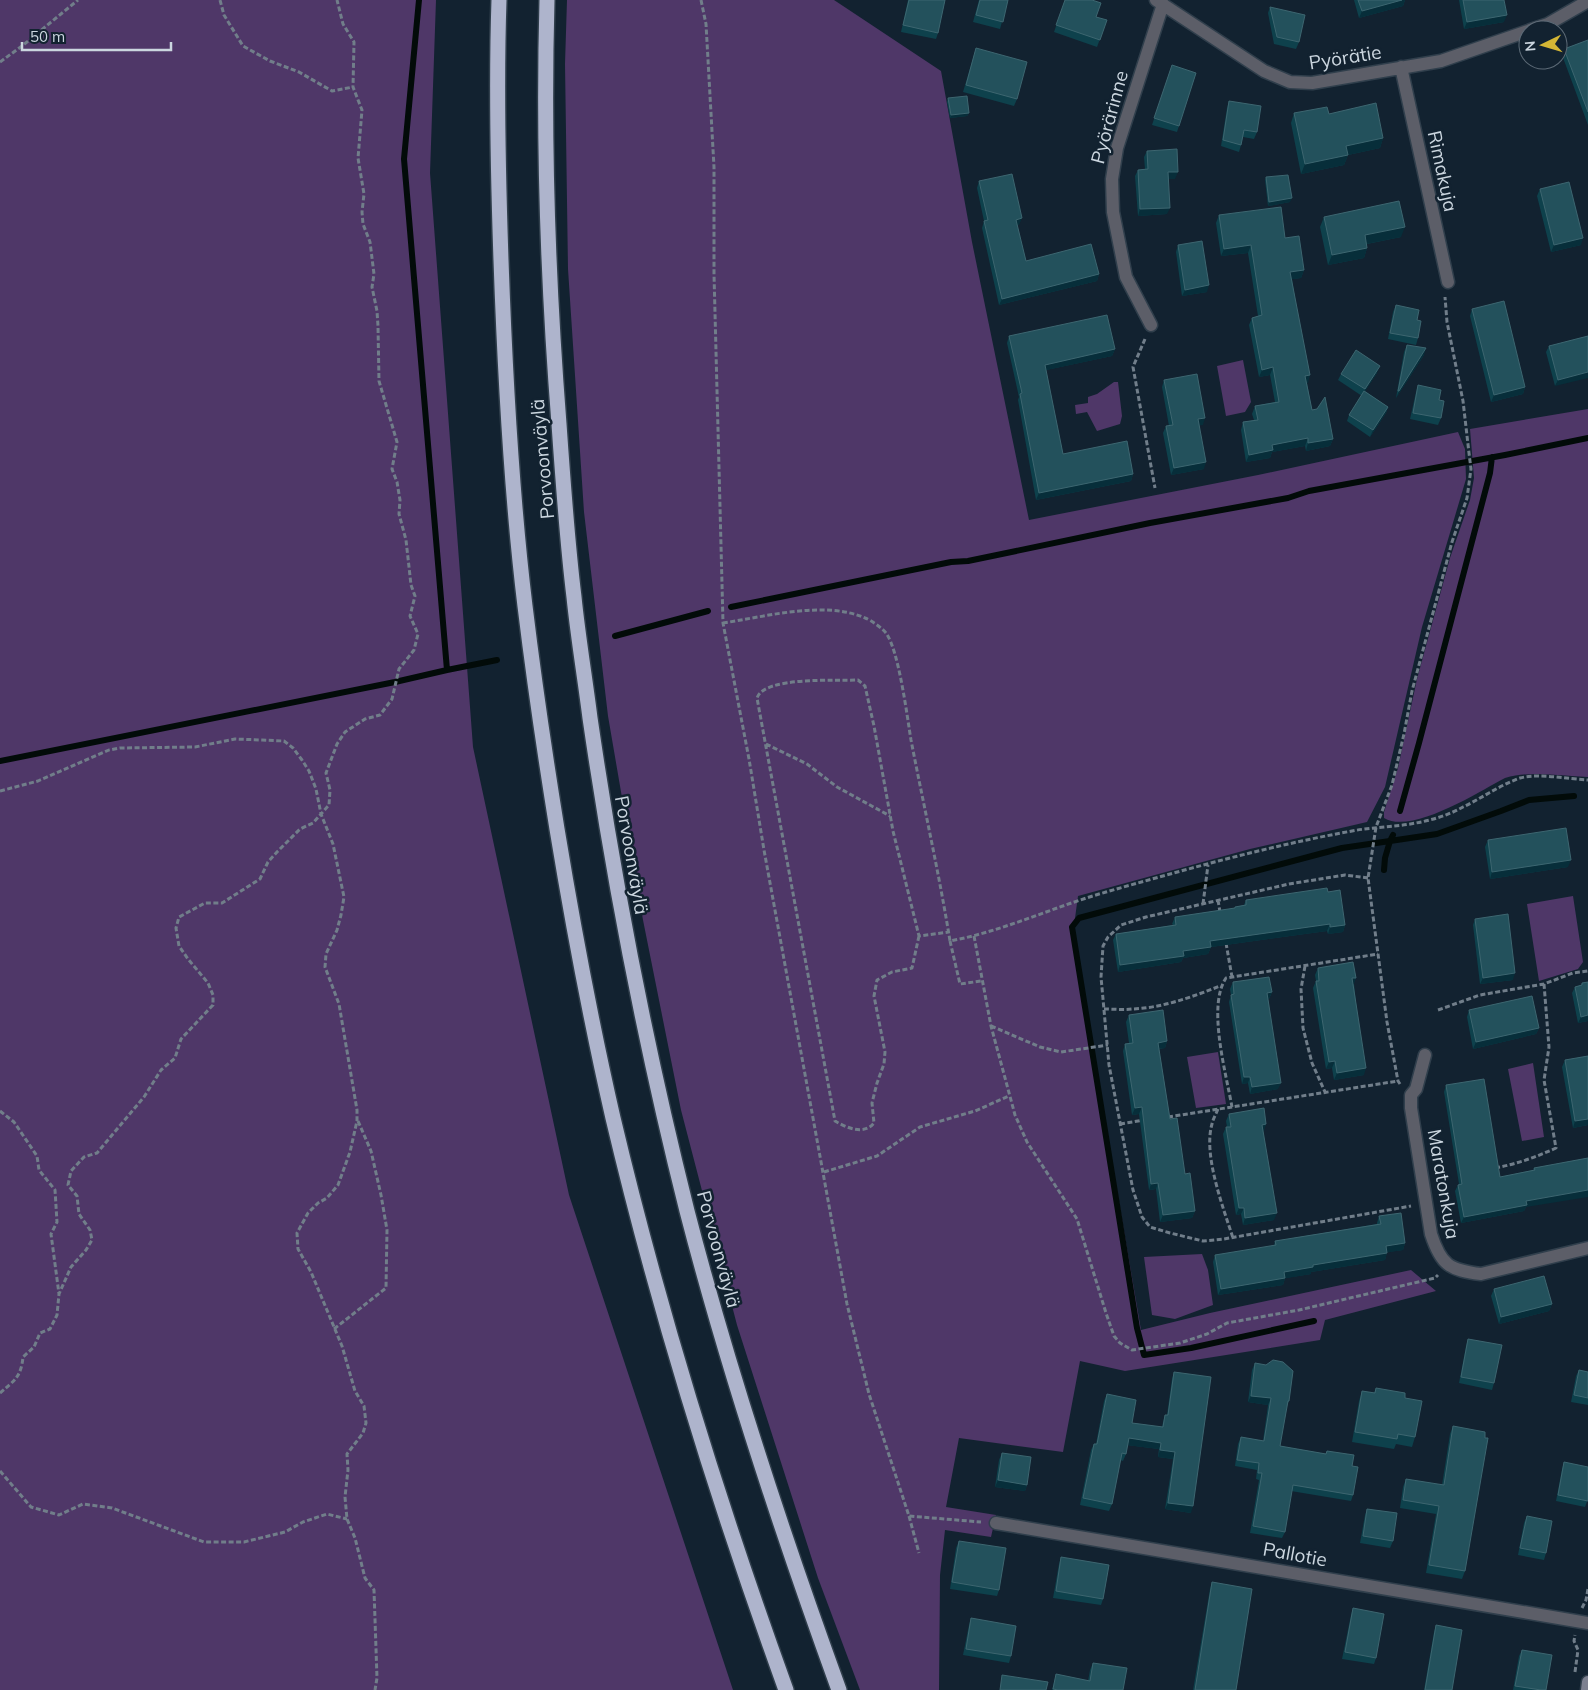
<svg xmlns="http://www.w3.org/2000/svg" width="1588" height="1690" font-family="Mulish,sans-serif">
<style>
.green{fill:#4f3768}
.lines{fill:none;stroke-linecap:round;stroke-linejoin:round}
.stream{stroke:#020b09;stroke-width:6}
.minor-casing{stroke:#303f4c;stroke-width:15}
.secondary-casing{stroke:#303f4c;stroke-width:15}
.motorway-casing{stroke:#303f4c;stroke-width:18}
.path{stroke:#717e8a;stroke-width:3;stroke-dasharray:5 2.5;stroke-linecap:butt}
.minor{stroke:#5c5e68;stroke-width:12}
.secondary{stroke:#7d8190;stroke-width:12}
.motorway{stroke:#aeb4cc;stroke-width:15}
.wall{fill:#0e414c}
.shaded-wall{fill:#072e3a}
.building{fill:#23515c;stroke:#3d6670}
.labels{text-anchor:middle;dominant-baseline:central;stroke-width:5;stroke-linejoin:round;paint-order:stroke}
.street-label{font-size:19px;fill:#cbd6df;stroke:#122230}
</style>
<rect width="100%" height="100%" fill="#122230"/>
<path class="green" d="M0,0H436L430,173L473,747L569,1195L733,1690H0Z
M567,0H834L941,71L972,242L1029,520L1258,475L1458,432L1465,449L1466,479L1422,627L1385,787L1367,822L1250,849L1078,896L1073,933L1141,1330L1210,1313L1411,1270L1436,1291L1325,1320L1320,1340L1125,1371L1080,1361L1063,1452L959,1438L946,1507L996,1515L991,1537L945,1530L940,1575L939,1690H860L818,1578L737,1325L681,1110L643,920L608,716L584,512L568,269L565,64Z
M1243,360L1251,402L1245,412L1226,416L1217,366Z
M1114,382H1118L1122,416L1120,424L1097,431L1087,412L1076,414L1075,405L1088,403V397L1097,394Z
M1588,409V777C1560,776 1532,770 1505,778C1480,791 1412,835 1384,818V812L1398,768L1417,679L1450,558L1470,500L1474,478L1470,429Z
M1573,896L1583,962L1578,969L1539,981L1527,904Z
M1218,1052L1226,1104L1196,1108L1187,1057Z
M1533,1063L1544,1137L1522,1141L1508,1069Z
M1202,1254L1208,1270L1213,1305L1175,1319L1152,1315L1144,1257Z"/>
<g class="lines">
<path class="stream" d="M419,0L404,159L447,670L497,660
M731,607L951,562L968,561L1150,523L1288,498L1309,491L1505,455L1588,438
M615,636L708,611
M0,761L395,682L447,670
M1400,811L1419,743L1490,473L1492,457
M1384,870L1385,858L1390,841L1437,834L1501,811L1529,800L1574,796
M1314,1321L1191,1348L1144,1355L1137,1328L1072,927L1079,918L1342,848L1390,841L1393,835"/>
<g class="minor-casing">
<path id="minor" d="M1156,0L1264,71L1290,82L1312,83L1441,61L1528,31
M1530,30L1548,24L1588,1
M1401,67L1448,282
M1151,325L1126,277L1113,212L1112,179L1117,148L1163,4
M1425,1055L1416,1089L1411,1095V1108L1431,1234C1441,1265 1449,1270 1481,1274L1588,1248
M996,1523L1588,1623"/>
</g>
<g class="secondary-casing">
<path id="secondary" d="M1587,1690L1588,1682"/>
</g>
<g class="motorway-casing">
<path id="motorway" d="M499,0C496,86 498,173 501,260C505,375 511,491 525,606C534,680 545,755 557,829C573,926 591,1022 613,1118C659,1312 718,1502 786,1690
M547,0C543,141 548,284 559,424C563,482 567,540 574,597C578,637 585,678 590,718C614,883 646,1048 687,1211C729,1373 782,1533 839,1690"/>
</g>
<path class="path" d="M220,0L224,15L243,46L270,61L299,72L332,91L353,87
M701,0L706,24L714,167V274L723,623L749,759L764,850L847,1304L869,1394L909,1516L981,1522
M0,62L22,46L78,0
M1145,339L1133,367L1155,488
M723,623C764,617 825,600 865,618C871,620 882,628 886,633C899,651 907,716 911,740C924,807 939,873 950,941C1004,931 1053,907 1106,892C1187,869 1269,846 1352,831C1373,827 1395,827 1416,823C1432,820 1449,815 1463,807C1482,798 1500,785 1520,778C1539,773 1568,779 1588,780
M766,744L807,764L837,787L890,816
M0,791L38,781L109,750L120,748L195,747L235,739L262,740L284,741L293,748L302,760L309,771L316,789L321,814L333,844L344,897L341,915L337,930L326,954L325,967L339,1004L357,1110V1121L350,1152L338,1185L327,1198L318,1203L308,1213L297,1233L298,1249L311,1272L342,1346L355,1391L364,1406L366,1423L363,1433L347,1454L348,1470L345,1497L347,1519L355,1538L365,1578L374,1590L377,1678L375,1690
M1368,878L1345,875L1289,884L1146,917L1121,925L1108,937L1103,946L1101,977L1109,1065L1133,1190L1142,1217L1150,1227L1170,1233L1203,1241L1224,1239L1411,1206
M1218,900L1220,912
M1203,904L1208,865
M919,936L912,968L892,972L877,980L874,996L885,1052L884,1064L877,1083L872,1103L874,1123C864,1136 845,1127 835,1121L757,698C764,676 838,681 858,680L865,686L874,726L893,831L919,936L949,932
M974,936L991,1026L1015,1115L1027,1142L1077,1219L1106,1313L1114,1336L1120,1343L1132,1350L1180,1343L1207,1334L1227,1323L1299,1310L1435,1278L1438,1275
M950,941L960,984L981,981
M1226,943L1232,977
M1305,966L1301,989L1303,1028L1312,1063L1325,1092
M1104,1009C1113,1009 1123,1010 1132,1009C1162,1008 1192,997 1220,986
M1438,1010L1480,995L1544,984L1573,973L1588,971
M991,1026L1040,1047L1061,1052L1108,1045
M1400,1084L1398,1081L1387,1022L1368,878L1376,827L1392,785L1404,734L1412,691L1452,542L1467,498L1471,469L1469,453L1463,401L1447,322L1445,297
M1232,1107C1226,1073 1207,1006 1226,978L1378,954
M1218,1109C1216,1114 1213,1119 1212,1124C1203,1155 1223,1207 1233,1238
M0,1111L14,1122L37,1156L39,1170L55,1190L57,1222L51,1234L59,1294
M1168,1117L1398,1081
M1120,1124L1144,1120
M1495,1168C1517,1164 1536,1157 1556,1148L1544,1080L1549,1047L1544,984
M824,1172L877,1156L920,1127L975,1111L1009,1096
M334,1329L386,1288L387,1230L381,1195L371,1151L358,1121
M0,1393C15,1380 21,1377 23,1357L34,1347L40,1333L50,1329L57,1315L59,1294L71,1267L86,1250L92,1240L90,1230L79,1214L77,1196L68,1185L71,1171L84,1157L97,1153L144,1097L161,1070L175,1058L181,1039L213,1005V995L208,983L188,959L179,946L176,928L179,917L205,903H222L260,879L268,862L277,852L300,829L313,823L329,805L330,790L326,773L337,744L345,732L365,719L380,715L392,699L399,669L414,650L418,634L410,616L415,596L411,585L406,540L399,514L400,500L397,482L392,469L397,442L379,381L378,326L377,311L372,287L374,274L370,242L363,224L362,212L364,194L358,158L362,110L353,87L354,42L343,24L337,0
M0,1471L31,1507L59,1515L83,1504L112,1508L204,1542H244L285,1532L303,1522L327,1514L347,1519
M909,1516L919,1553
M1582,1608L1586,1600L1588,1589
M1575,1672L1578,1650L1574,1641L1575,1635"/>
<use href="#minor" class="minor"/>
<use href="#secondary" class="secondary"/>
<use href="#motorway" class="motorway"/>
</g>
<path class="wall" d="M908,0H945L938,33L936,39L901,32Z
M979,0H1008L1000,29L973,22Z
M1065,0L1096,17L1107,20L1097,47L1054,32Z
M1354,0H1405L1403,6L1359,18Z
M1459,0H1504V22L1464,29Z
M1270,7L1299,42L1296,49L1274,44L1268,13Z
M1588,40V125L1562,55L1564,49Z
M976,48L1017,99L1014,106L963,92Z
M1172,65L1196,73L1177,132L1152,125Z
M948,98L969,113L967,116L950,118L947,102Z
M1229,101L1257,132L1254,139L1243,137L1241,145L1239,152L1221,146L1227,108Z
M1294,113L1329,114L1383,138L1380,148L1348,155L1344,165L1301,174L1291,123Z
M1147,151L1175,179H1168L1167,214L1138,216L1135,176L1138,170L1145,169L1144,157Z
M1266,177L1290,202L1268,206L1265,180Z
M979,181L1019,225H1017L1026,261L1099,274L1097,281L999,305L982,228L984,221L977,188Z
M1540,189L1581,245L1551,252L1537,196Z
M1219,215L1285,238L1304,270L1301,278L1292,279L1308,383H1307L1312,410L1333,439L1330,446L1306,451L1305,446L1272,452L1270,458L1246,462L1241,430L1243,422L1254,420L1252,414L1255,406L1275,402L1270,375L1259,377L1249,325L1252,318L1258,316L1248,253L1221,256L1216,223Z
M1324,217L1401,237L1367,244V248L1364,258L1328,265L1320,227Z
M1178,245L1207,292L1182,296L1176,252Z
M1396,305L1417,320L1418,338L1416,345L1388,339L1393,312Z
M1472,309L1525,387L1523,394L1491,402L1470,316Z
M1009,336L1115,349L1112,356L1046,370L1063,454L1133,474L1131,481L1036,500L1018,400L1019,397L1007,343Z
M1588,336L1555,386L1546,352L1549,346Z
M1407,345L1424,355L1396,398L1404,352Z
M1377,373L1365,391L1388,407L1386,413L1370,437L1347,421L1349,415L1362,396L1338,380L1341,374Z
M1164,380L1203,425H1199L1204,469L1171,475L1163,433L1166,426H1169L1162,387Z
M1418,385L1439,400L1441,418L1438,425L1410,419L1416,392Z
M1488,840L1568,867L1490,879L1485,847Z
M1328,892L1345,925L1343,932L1328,934L1327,931L1211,947L1208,954L1183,958L1181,962L1118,972L1113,940L1116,934L1173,925L1172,924L1175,917L1235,908V907L1244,905L1246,900Z
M1475,919L1513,980L1480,984L1473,925Z
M1318,968L1354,984L1364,1075L1334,1080L1332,1068L1326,1069L1313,988L1316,981L1315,975Z
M1233,982L1272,992L1269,999H1268L1278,1089L1250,1094L1248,1083L1242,1084L1229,1002L1231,995L1230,989Z
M1588,982V1021L1578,1023L1572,993L1575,987L1581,985L1582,983Z
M1469,1010L1539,1028L1536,1034L1473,1049L1467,1017Z
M1129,1015L1167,1041L1165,1048L1159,1049L1170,1119L1195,1211L1192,1218L1160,1222L1156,1189L1149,1190L1139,1114L1132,1115L1123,1051L1125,1044L1129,1043L1126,1022Z
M1588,1056V1125L1573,1128L1562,1067L1565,1060Z
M1446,1085L1500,1177L1533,1170L1534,1168L1588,1158L1526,1207L1524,1211L1461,1223L1455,1191L1458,1185L1459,1184L1444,1092Z
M1229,1114L1266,1124L1263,1131L1274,1220L1243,1225L1241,1214L1236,1215L1223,1134L1226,1127H1227L1226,1121Z
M1379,1216L1405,1243L1403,1250L1387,1252L1385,1260L1311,1272V1274L1285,1278L1283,1285L1218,1295L1213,1262L1215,1255L1274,1246L1275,1241L1377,1224V1223Z
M1494,1289L1552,1304L1549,1311L1499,1324L1491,1296Z
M1468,1339L1494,1383L1492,1390L1459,1383L1466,1346Z
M1255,1363L1289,1401L1286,1407L1280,1446L1326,1454L1327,1451L1352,1466L1353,1495L1351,1501L1291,1491L1285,1532L1282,1538L1250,1533L1259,1480L1256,1479L1257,1470L1235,1466L1238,1444L1241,1437L1263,1441L1268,1405L1248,1402L1252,1370Z
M1579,1370L1588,1372V1405L1571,1402L1576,1376Z
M1174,1372L1191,1513L1165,1509L1173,1459L1158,1457L1159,1449L1127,1445L1126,1454L1123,1461L1120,1460L1112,1504L1109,1511L1080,1505L1091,1450L1094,1444H1096L1104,1401L1107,1394L1132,1423L1162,1427L1163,1422L1165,1415H1167L1172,1379Z
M1376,1388L1405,1398L1415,1437L1412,1447L1396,1444L1394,1449L1352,1442L1359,1401L1362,1391L1374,1393Z
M1453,1426L1465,1571L1462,1579L1426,1573L1436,1514L1400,1508L1403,1487L1406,1479L1442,1485L1450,1434Z
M1002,1453L1027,1485L1025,1491L995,1487L999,1460Z
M1564,1462L1588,1499L1585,1507L1556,1501L1562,1469Z
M1367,1509L1393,1541L1390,1548L1360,1543L1365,1515Z
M1527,1516L1546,1553L1544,1560L1518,1555L1524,1523Z
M959,1541L999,1590L997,1596L950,1589L956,1548Z
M1061,1557L1103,1599L1101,1605L1053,1598L1059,1564Z
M1212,1582L1236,1690H1193L1210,1589Z
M1353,1608L1376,1658L1374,1664L1342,1659L1351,1615Z
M971,1618L1011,1656L1009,1663L963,1655L969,1625Z
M1436,1625L1452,1690H1424L1434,1632Z
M1522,1650L1546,1690H1513L1519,1656Z
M1093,1663L1123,1690H1052L1056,1674L1088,1681L1090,1670Z"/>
<path class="shaded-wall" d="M1402,0H1405L1403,6L1359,18L1362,11Z
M1507,15L1504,22L1464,29L1467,22Z
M969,113L967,116L950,118L951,115Z
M1383,138L1380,148L1343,156L1346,146Z
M1348,155L1344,165L1301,174L1305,164Z
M1168,172H1178L1175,179H1165Z
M1292,198L1290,202L1268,206L1269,202Z
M1170,208L1167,214L1138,216L1140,209Z
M1022,218L1019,225L1014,226L1016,220Z
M1405,227L1401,237L1361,245L1365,235Z
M1583,238L1581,245L1551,252L1554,245Z
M1251,245L1248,253L1221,256L1224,249Z
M1367,248L1364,258L1328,265L1332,255Z
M1304,270L1301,278L1287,280L1290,272Z
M1099,274L1097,281L999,305L1002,299Z
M1209,285L1207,292L1182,296L1185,290Z
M1426,348L1424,355L1396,398L1399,391Z
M1115,349L1112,356L1042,371L1045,365Z
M1380,366L1377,373L1362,396L1365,389Z
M1273,367L1270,375L1259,377L1262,370Z
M1588,372V378L1555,386L1558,380Z
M1310,375L1308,383L1303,384L1305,376Z
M1525,387L1523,394L1491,402L1494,395Z
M1388,407L1386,413L1370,437L1373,430Z
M1205,418L1203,425L1195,426L1198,419Z
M1308,438L1305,446L1272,452L1270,458L1246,462L1249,455L1272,445Z
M1333,439L1330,446L1306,451L1308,443Z
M1206,462L1204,469L1171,475L1174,468Z
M1133,474L1131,481L1036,500L1039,493Z
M1571,860L1568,867L1490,879L1492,872Z
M1330,924L1327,931L1211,947L1208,954L1183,958L1181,962L1118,972L1120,965L1183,951L1210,941Z
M1345,925L1343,932L1328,934L1330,927Z
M1515,973L1513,980L1480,984L1483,978Z
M1352,978H1356L1354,984L1350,985Z
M1272,992L1269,999L1265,1000L1267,993Z
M1588,1015V1021L1578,1023L1581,1017Z
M1539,1028L1536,1034L1473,1049L1476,1042Z
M1167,1041L1165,1048L1156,1049L1158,1043Z
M1335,1061L1332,1068L1326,1069L1329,1062Z
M1366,1068L1364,1075L1334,1080L1337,1073Z
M1244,1077H1250L1248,1083L1242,1084Z
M1281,1083L1278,1089L1250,1094L1252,1087Z
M1142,1107L1139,1114L1132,1115L1135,1108Z
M1588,1119V1125L1573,1128L1575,1121Z
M1266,1124L1264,1131L1260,1132L1262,1125Z
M1158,1183L1156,1189L1149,1190L1151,1184Z
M1588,1190V1197L1526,1207L1524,1211L1461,1223L1464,1217L1526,1201Z
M1239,1208H1244L1241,1214L1236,1215Z
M1195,1211L1192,1218L1160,1222L1163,1215Z
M1277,1213L1274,1220L1243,1225L1245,1218Z
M1405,1243L1403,1250L1384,1253L1386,1246Z
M1387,1253L1385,1260L1311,1272V1274L1282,1279L1284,1272L1313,1265Z
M1285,1278L1283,1285L1218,1295L1221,1289Z
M1552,1304L1549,1311L1499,1324L1501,1317Z
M1251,1396L1271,1398L1268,1405L1248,1402Z
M1129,1438L1161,1443L1159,1449L1126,1445Z
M1160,1450L1175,1452L1173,1459L1158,1457Z
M998,1480L1027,1485L1025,1491L995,1487Z
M1168,1503L1193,1506L1191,1513L1165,1509Z"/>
<path class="building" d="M909,0H945L938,33L903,25Z
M980,0H1008L1003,22L976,15Z
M1065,0H1092L1101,3L1096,17L1107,20L1100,40L1056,25Z
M1358,0H1402L1362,11Z
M1463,0H1504L1507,15L1467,22Z
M1270,7L1305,15L1299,42L1277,37Z
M1588,40V112L1564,49Z
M976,48L1027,62L1017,99L966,85Z
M1172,65L1196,73L1179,126L1154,118Z
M967,96L969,113L951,115L948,98Z
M1229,101L1261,106L1257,132L1244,130L1241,145L1223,140Z
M1376,103L1383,138L1346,146L1348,155L1305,164L1294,113L1327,107L1329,114Z
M1177,149L1178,172H1168L1170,208L1140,209L1138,170L1148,169L1147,151Z
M1012,174L1022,218L1016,220L1026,261L1091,244L1099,274L1002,299L984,221L988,220L979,181Z
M1288,175L1292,198L1269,202L1266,177Z
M1569,182L1583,238L1554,245L1540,189Z
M1399,201L1405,227L1365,235L1367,248L1332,255L1324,217Z
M1281,207L1285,238L1299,236L1304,270L1290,272L1310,375L1305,376L1312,410L1317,409L1325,397L1333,439L1308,443V438L1272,445L1273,450L1249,455L1243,422L1258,420L1255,406L1279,402L1273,367L1262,370L1252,318L1262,315L1251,245L1224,249L1219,215Z
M1202,241L1209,285L1185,290L1178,245Z
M1504,301L1525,387L1494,395L1472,309Z
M1396,305L1419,310L1417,320L1421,321L1418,338L1390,333Z
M1107,315L1115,349L1045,365L1063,454L1127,441L1133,474L1039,493L1020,394L1022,393L1009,336Z
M1588,336V372L1558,380L1549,346Z
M1407,345L1426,348L1399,391H1398Z
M1356,350L1380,366L1365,389L1341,374Z
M1197,374L1205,418L1198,419L1206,462L1174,468L1166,426L1173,425L1164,380Z
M1418,385L1441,390L1439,400L1444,401L1441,418L1413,413Z
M1364,391L1388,407L1373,430L1349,415Z
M1566,828L1571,860L1492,872L1488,840Z
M1327,888L1328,892L1340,890L1345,925L1330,927V924L1210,941L1211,947L1183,951L1184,956L1120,965L1116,934L1176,925L1175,917L1235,908V907L1246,905V900Z
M1508,914L1515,973L1483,978L1475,919Z
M1353,962L1356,978H1352L1366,1068L1337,1073L1335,1061L1329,1062L1316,981H1319L1318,968Z
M1269,977L1272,992L1267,993L1281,1083L1252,1087L1250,1077H1244L1231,995L1234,994L1233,982Z
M1588,982V1015L1581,1017L1575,987L1582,985V983Z
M1532,996L1539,1028L1476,1042L1469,1010Z
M1163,1010L1167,1041L1158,1043L1170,1119L1177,1118L1185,1174L1190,1173L1195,1211L1163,1215L1158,1183L1151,1184L1142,1107L1135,1108L1125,1044L1133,1043L1129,1015Z
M1588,1056V1119L1575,1121L1565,1060Z
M1484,1079L1500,1177L1535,1170L1534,1168L1588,1158V1190L1526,1201L1527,1205L1464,1217L1458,1185L1462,1184L1446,1085Z
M1264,1108L1266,1124L1262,1125L1277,1213L1245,1218L1244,1208H1239L1226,1127H1231L1229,1114Z
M1401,1213L1405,1243L1386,1246L1387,1253L1313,1265V1267L1284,1272L1285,1278L1221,1289L1215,1255L1276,1245L1275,1241L1381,1224L1379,1216Z
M1544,1276L1552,1304L1501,1317L1494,1289Z
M1468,1339L1502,1345L1494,1383L1461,1377Z
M1273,1360L1283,1362L1293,1371L1289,1401H1288L1280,1446L1326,1454L1327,1451L1354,1455L1352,1466L1358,1467L1353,1495L1293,1485L1285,1532L1253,1526L1262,1473H1258L1259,1463L1237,1460L1241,1437L1264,1441L1271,1398L1251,1396L1255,1363L1266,1365Z
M1579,1370L1588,1372V1398L1574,1395Z
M1174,1372L1211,1377L1193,1506L1168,1503L1175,1452L1160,1450L1161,1443L1129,1438L1126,1454L1122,1453L1112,1504L1083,1498L1094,1444H1097L1107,1394L1136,1400L1132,1423L1163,1427L1165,1415H1168Z
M1376,1388L1405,1393V1398L1422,1401L1415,1437L1398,1434L1397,1439L1355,1432L1362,1391L1375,1393Z
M1453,1426L1485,1432V1438H1488L1465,1571L1429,1565L1439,1506L1403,1500L1406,1479L1444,1485Z
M1002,1453L1031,1457L1027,1485L998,1480Z
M1564,1462L1588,1467V1501L1558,1495Z
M1367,1509L1397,1513L1393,1541L1363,1536Z
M1527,1516L1552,1521L1546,1553L1520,1548Z
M959,1541L1006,1548L999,1590L952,1582Z
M1061,1557L1109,1565L1103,1599L1056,1591Z
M1212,1582L1252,1589L1236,1690H1195Z
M1353,1608L1384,1614L1376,1658L1345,1652Z
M971,1618L1016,1626L1011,1656L966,1649Z
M1436,1625L1462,1630L1452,1690H1425Z
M1522,1650L1552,1655L1546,1690H1541L1515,1686Z
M1093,1663L1127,1668L1123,1690H1058L1053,1689L1056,1674L1090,1681Z
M1002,1675L1048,1682L1046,1690H1000Z"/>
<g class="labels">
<g class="street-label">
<text transform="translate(1345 57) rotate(-9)">Pyörätie</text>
<text transform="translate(1109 117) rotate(-75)">Pyörärinne</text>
<text transform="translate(1443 171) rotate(78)">Rimakuja</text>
<text transform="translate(542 459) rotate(-95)">Porvoonväylä</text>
<text transform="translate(632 855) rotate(80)">Porvoonväylä</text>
<text transform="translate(1444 1184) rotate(80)">Maratonkuja</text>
<text transform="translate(719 1249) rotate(75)">Porvoonväylä</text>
<text transform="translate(1295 1554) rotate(10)">Pallotie</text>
</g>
</g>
<g transform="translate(1543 45) rotate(265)"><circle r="24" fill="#122230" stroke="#5c6a76"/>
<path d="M0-4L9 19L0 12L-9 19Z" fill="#d3b635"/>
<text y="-8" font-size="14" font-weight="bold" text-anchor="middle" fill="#cbd6df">N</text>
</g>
<path d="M22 42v8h149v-8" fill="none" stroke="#cbd6df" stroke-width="2.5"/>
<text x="30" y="42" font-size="15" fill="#cbd6df" stroke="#122230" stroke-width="4" paint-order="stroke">50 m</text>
</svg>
